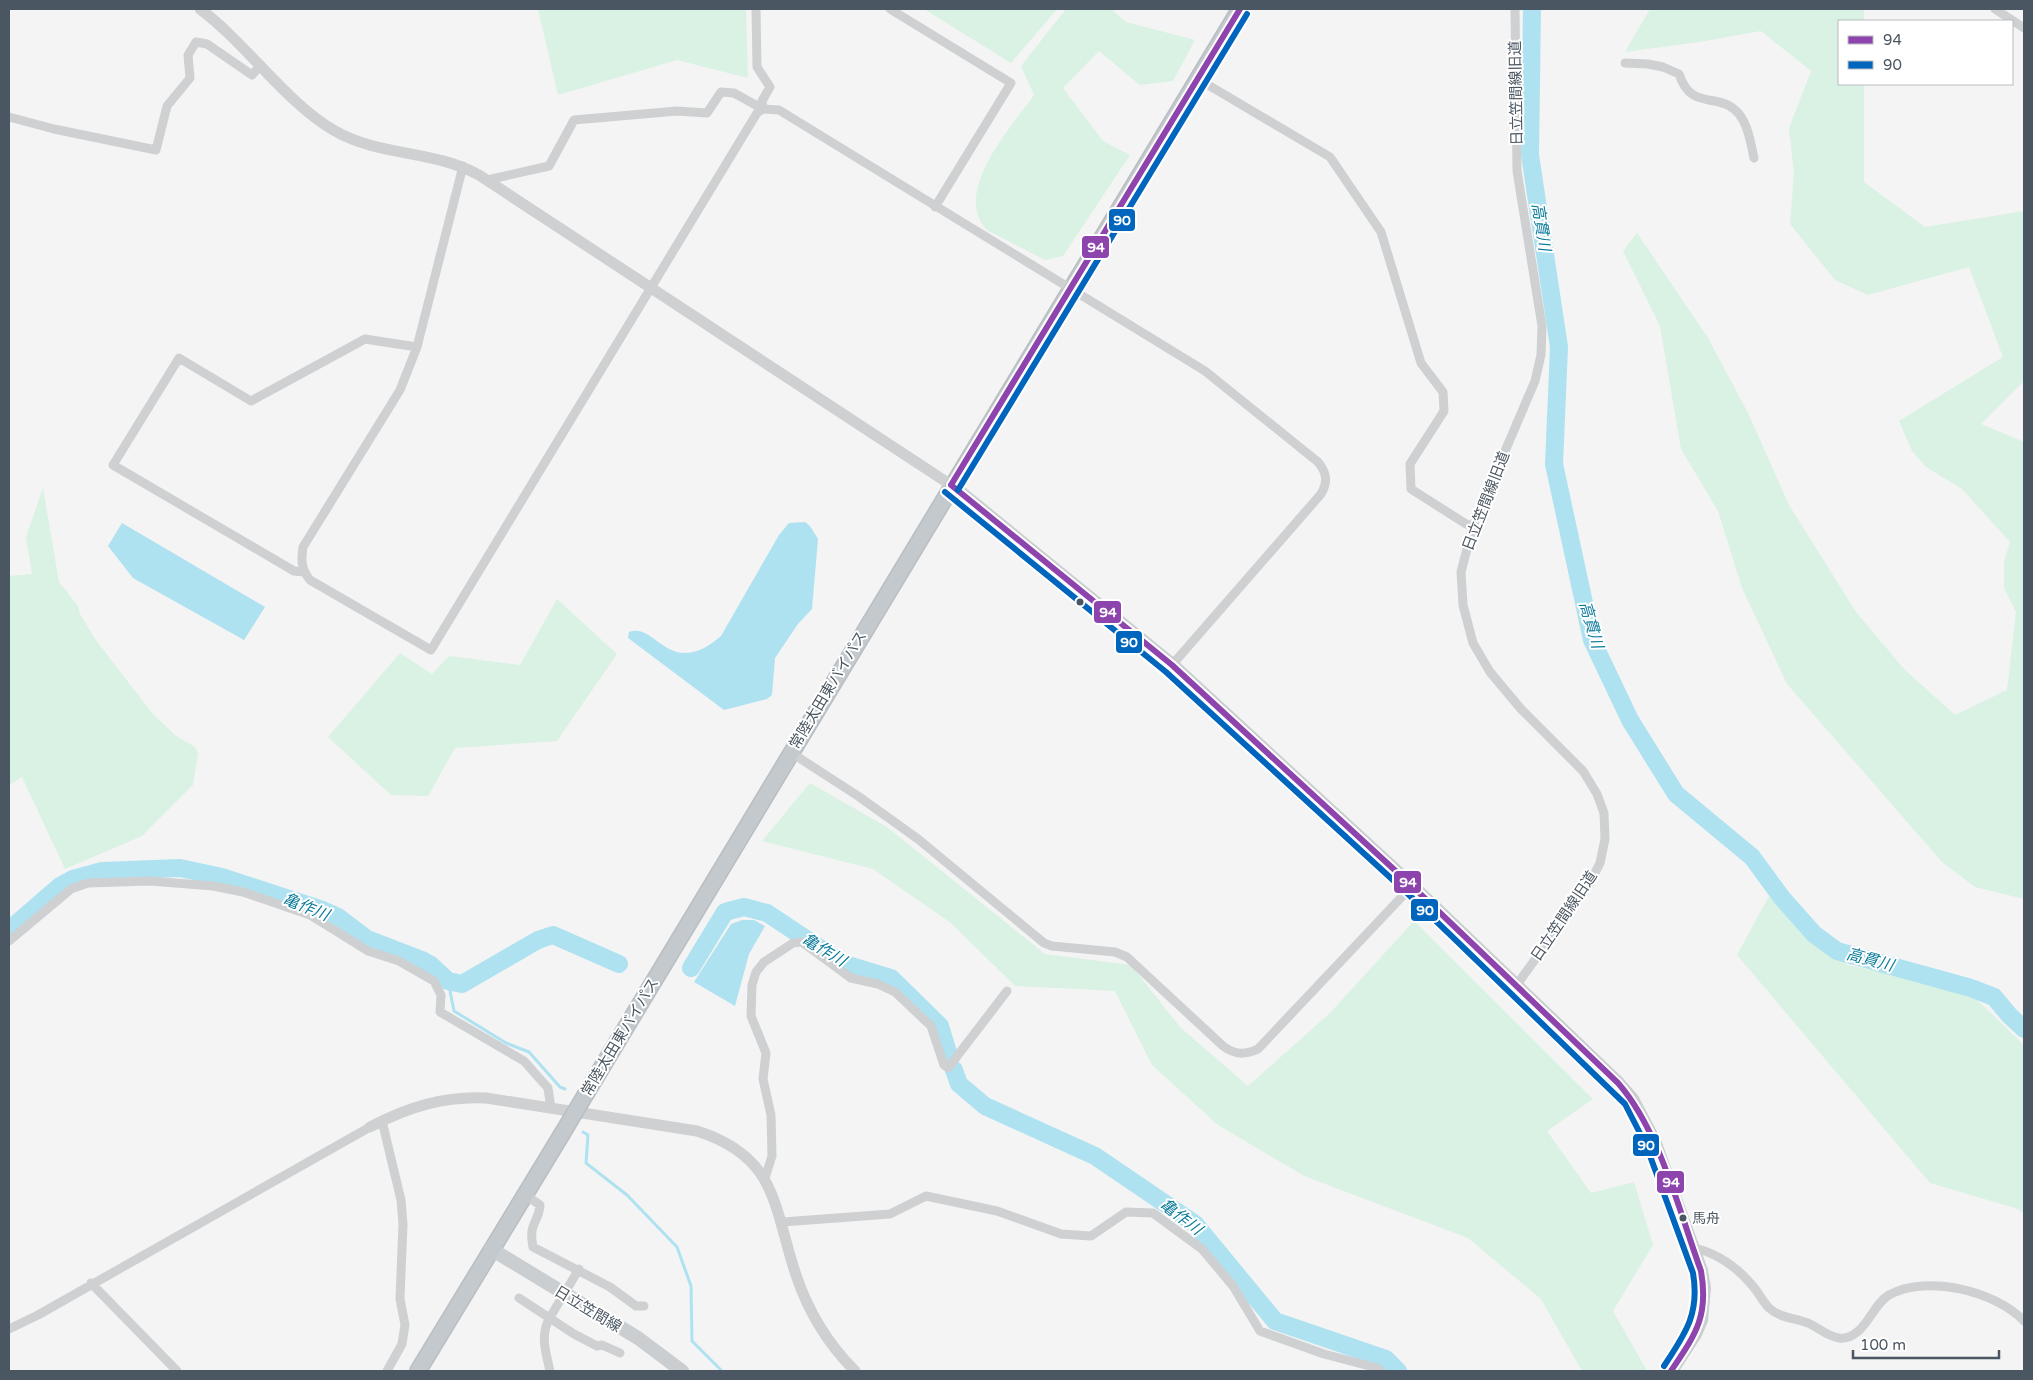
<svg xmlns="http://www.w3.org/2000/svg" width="2033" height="1380" font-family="'Varela Round','Noto Sans JP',sans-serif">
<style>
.green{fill:#d9f2e3}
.water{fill:#aee2f0}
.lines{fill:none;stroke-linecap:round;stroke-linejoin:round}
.stream{stroke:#aee2f0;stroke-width:3}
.river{stroke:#aee2f0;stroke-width:18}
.trunk-casing{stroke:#b9bec3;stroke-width:18}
.minor{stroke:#ced0d2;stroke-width:9}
.tertiary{stroke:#ced0d2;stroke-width:11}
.primary{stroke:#caced1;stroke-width:14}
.trunk{stroke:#c4c9cd;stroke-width:15}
.trunk-bridge-casing{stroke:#b9bec3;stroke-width:18;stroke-linecap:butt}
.minor-bridge{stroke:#ced0d2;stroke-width:9}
.trunk-bridge{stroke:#c4c9cd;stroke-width:15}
.bus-1-casing{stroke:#fff;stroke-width:10}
.bus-2-casing{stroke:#fff;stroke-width:10}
.bus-1{stroke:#8e44ad;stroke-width:6}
.bus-2{stroke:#0065bd;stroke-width:6}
.bus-dot{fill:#4a5661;stroke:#fff;stroke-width:2}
.labels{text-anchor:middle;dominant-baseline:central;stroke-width:4;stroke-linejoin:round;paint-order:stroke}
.bus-label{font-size:14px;fill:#4a5661;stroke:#fff;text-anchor:start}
.street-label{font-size:15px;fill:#4a5661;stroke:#fff}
.water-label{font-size:16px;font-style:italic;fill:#0c7c9b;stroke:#fff}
.line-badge{stroke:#fff;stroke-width:2}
.badge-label{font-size:14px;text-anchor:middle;font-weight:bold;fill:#fff}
</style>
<rect width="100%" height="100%" fill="#f4f4f4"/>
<path class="green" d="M538,9H746L748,78L677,60L558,95Z
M924,9H1057L1011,63Z
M1066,9H1111L1126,22L1195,40L1173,81L1140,85L1099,51L1063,88L1103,141L1130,155L1063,256L1045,260L987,230C951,193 1012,126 1034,95L1021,66Z
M1650,9H1864V21H1839V84H1864V182L1925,227L2024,211V381L1981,424L2024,442V899L1975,887L1942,862L1787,684L1742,588L1718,511L1681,449L1660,326L1623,251L1637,233L1708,338L1748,413L1789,505L1856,612L1905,670L1955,715L2007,690L2016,612L2004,588V561L2010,542L1962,489L1926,467L1912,451L1899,421L2003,357L1969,267L1868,295L1835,280L1790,224L1794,173L1789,128L1811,71L1761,31L1699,42L1625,52Z
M43,488L59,582L78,606L80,614L95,639L152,713L176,736L195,747L198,753L193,785L142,836L65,869L22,777L9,785V576L32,574L26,537Z
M557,599L617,654L557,741L455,748L428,796L391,795L328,737L400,653L432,674L449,656L520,665Z
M810,783L887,827L1045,954L1131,965L1180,1027L1248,1086L1329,1014L1414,921L1593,1099L1547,1131L1591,1193L1634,1182L1653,1245L1613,1311L1646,1369L1645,1371H1582L1541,1299L1468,1238L1304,1176L1218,1125L1152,1065L1115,991L1015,986L951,923L873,869L762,841Z
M1769,896L1847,965L1968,991L2024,1045V1213L2015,1208L1930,1183L1737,955Z"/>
<path class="water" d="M805,522L810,526L818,539L812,609L798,624L775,658L772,695L767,699L724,710L628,638L629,632C656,621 669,681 721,636L779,535L789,523Z
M122,523L265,607L244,640L133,578L108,546Z
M742,920H754L765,926L749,954L735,1006L694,982L731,924Z"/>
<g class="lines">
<path class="stream" d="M448,981L454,1011L506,1043L529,1052L560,1087L565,1089
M583,1132L588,1135L586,1163L627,1195L677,1247L691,1286L692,1341L722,1371"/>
<path class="river" d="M1532,9L1530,155L1559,347L1554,464L1592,640L1630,720L1676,794L1752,857L1782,898L1814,934L1837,951L1971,988L1994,997L2010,1016L2024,1029
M9,930L60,886L73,879L102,871L180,868L222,877L320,909L338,917L367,939L424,961L431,965L448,981L462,984L538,940L553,935L619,964
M691,968L725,912L744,907L767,913L842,963L891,978L940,1026L950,1059
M954,1070L959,1084L985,1106L1095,1156L1195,1224L1275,1321L1386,1359L1398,1371"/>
<g class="trunk-casing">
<path id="trunk" d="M587,1092L1240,9
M418,1371L562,1134"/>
</g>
<path class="minor" d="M756,9L757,67L770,87L762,101L763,109
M890,9L1011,83L935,207
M1515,9L1517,171L1542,326L1541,355L1535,381L1473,526L1461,572L1463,605L1473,643L1490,672L1521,709L1583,771L1597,794L1604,813L1605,839L1600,863L1590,883L1516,986
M1995,9L2024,28
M1625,63L1648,64L1663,67L1679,74C1692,113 1719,90 1739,114C1748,125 1751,144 1754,158
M1198,79L1330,157L1381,232L1421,363L1443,392L1444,411L1410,464L1411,489L1466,524L1473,526
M9,117L54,129L156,150L167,106L190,78L188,55L196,42L207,44L252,75L261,65
M463,166L417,347L400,390L303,547C301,560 301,569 310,580L431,650L757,113L763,109
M487,180L549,166L574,120L677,111L707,113L721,92L734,93L763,109L779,110L1205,371L1318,462C1327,473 1328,482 1321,494L1172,665
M304,572L294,571L113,465L179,358L251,401L365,339L417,347
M790,752L858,796L918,839L1044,943L1052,946L1115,952L1127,957L1223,1046C1235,1055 1245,1055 1258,1049L1412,886
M9,941L71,889L88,883L150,881L213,886L243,892L310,915L368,951L399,961L434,981L441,995L440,1012L524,1061L548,1088L551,1109
M382,1121L401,1200L403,1224L400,1299L405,1325L402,1344L387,1371
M765,1178L772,1156L771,1115L763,1079L766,1053L751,1016L752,985L756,972L764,962L793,943L802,942L851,978L878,984L895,992L931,1026L944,1065L948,1068L1007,991
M524,1194L540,1205C539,1223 528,1222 533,1247L610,1287L636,1306H644
M783,1222L890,1214L926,1196L997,1211L1061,1234L1091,1236L1126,1212L1153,1213L1202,1249L1233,1286L1260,1331L1324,1354L1377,1368L1381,1371
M1695,1248C1718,1254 1735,1265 1751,1284C1758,1291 1762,1301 1769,1308C1780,1318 1795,1318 1808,1323C1819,1328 1827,1336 1839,1338C1864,1341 1872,1304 1889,1295C1927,1274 1995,1291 2024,1321
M91,1283L177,1371
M519,1298L574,1334L597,1346L602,1345L620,1353
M549,1319C540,1336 546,1353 550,1371
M9,1329L38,1315L370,1127"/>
<path class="tertiary" d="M200,9C246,43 287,104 335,131C381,157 431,149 479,175L951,485
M370,1127C408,1107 444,1096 486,1098L697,1131C778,1157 773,1206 796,1275C808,1311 828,1344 855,1371"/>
<path class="primary" d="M951,485L1172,665L1412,886L1618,1083L1632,1099L1654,1141L1701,1271L1704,1288L1701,1320L1695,1334L1671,1371
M491,1249L638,1338L682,1371"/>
<use href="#trunk" class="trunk"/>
<g class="trunk-bridge-casing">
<path id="trunk-bridge" d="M562,1134L587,1092"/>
</g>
<path class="minor-bridge" d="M549,1319L579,1269"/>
<use href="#trunk-bridge" class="trunk-bridge"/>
<g class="bus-1-casing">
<path id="bus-1" d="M951,485L1172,665L1412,886L1618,1083C1660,1131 1679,1211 1701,1271C1709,1317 1695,1335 1671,1371
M951,485L1240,9"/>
</g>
<g class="bus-2-casing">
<path id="bus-2" d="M958,490L1247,14
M945,492L1166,672L1406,892L1625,1104L1646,1145L1693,1273C1700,1314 1685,1334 1664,1366"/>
</g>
<use href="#bus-1" class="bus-1"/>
<use href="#bus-2" class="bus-2"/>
</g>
<g class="bus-dot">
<circle cx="1080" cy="602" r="4.5"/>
<circle cx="1683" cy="1218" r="4.5"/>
</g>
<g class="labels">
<g class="bus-label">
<text x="1692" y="1218">馬舟</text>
</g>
<g class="street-label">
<text transform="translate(1516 93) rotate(-91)">日立笠間線旧道</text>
<text transform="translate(1486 501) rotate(-69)">日立笠間線旧道</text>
<text transform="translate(828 690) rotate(-59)">常陸太田東バイパス</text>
<text transform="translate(1564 916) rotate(-56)">日立笠間線旧道</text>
<text transform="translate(620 1037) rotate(-59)">常陸太田東バイパス</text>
<text transform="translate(588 1309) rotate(31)">日立笠間線</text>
</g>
<g class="water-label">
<text transform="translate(1541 227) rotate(81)">高貫川</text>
<text transform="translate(1591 625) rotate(74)">高貫川</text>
<text transform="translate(306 907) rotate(22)">亀作川</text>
<text transform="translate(824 950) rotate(31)">亀作川</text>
<text transform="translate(1870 960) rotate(15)">高貫川</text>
<text transform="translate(1181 1217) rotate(38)">亀作川</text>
</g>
</g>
<g class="line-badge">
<rect x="1108" y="208" width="28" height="24" rx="5" fill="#0065bd"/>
<rect x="1081" y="235" width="29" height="24" rx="5" fill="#8e44ad"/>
<rect x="1093" y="600" width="29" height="24" rx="5" fill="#8e44ad"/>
<rect x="1115" y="630" width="28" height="24" rx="5" fill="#0065bd"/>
<rect x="1393" y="870" width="29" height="24" rx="5" fill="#8e44ad"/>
<rect x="1410" y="898" width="29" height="24" rx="5" fill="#0065bd"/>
<rect x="1632" y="1133" width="28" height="24" rx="5" fill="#0065bd"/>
<rect x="1656" y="1170" width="29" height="24" rx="5" fill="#8e44ad"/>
</g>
<g class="badge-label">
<text x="1122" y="225">90</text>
<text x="1096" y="252">94</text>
<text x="1108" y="617">94</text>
<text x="1129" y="647">90</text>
<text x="1408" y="887">94</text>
<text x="1425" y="915">90</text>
<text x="1646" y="1150">90</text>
<text x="1671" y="1187">94</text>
</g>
<rect width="2033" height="1380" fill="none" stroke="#4a5661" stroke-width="20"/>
<rect x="1838" y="20" width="175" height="65" fill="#ffffff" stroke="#b7bbc0"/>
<rect x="1848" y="36" width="25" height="8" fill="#8e44ad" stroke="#b7bbc0"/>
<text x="1883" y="45" font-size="15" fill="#4a5661">94</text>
<rect x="1848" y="61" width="25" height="8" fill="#0065bd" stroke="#b7bbc0"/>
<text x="1883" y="70" font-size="15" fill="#4a5661">90</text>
<path d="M1853 1350v8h146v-8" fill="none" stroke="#4a5661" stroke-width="2.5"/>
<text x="1860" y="1350" font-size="15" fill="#4a5661" stroke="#ffffff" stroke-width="4" paint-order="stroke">100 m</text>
</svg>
